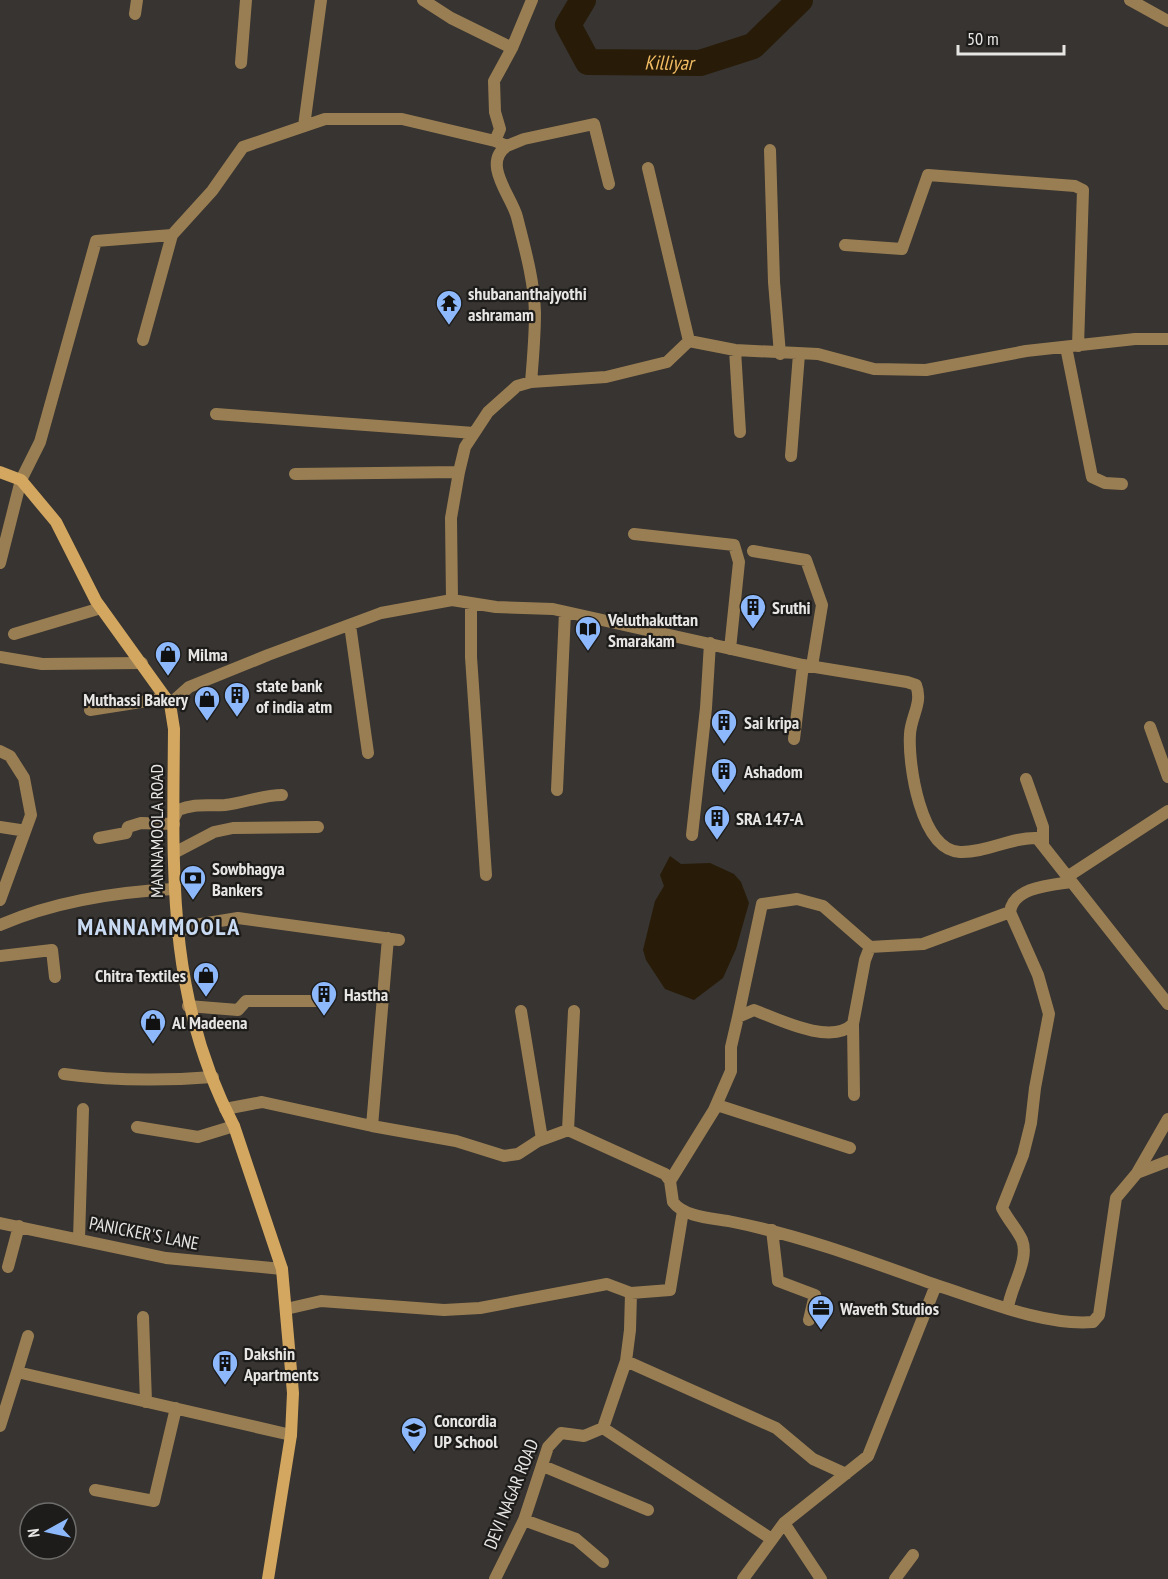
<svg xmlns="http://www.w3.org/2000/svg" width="1168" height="1579" font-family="'PT Sans Narrow',sans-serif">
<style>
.water{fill:#281c08}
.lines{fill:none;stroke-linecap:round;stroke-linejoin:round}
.river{stroke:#281c08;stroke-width:26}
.street{stroke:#9a7e53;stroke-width:12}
.secondary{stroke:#d3a75f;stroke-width:12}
.labels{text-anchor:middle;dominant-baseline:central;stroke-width:4.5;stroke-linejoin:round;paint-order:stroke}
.poi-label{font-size:18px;font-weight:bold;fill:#e8e6e4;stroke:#1d1c1a;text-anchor:start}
.street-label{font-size:18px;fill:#e8e6e4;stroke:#1d1c1a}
.water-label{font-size:20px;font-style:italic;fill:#f1bc63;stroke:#1d1c1a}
.district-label{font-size:24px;font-weight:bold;letter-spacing:1.5px;fill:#c9daf3;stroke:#1d1c1a}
</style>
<rect width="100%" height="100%" fill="#373431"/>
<path class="water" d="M670,856L681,864L710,863L734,874L741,882L749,903L736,949L723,978L694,1000L665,989L646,960L643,950L655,901L664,886L660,875Z"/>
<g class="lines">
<path class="river" id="s1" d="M583,0L568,25L588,62L700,63L753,46L800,0"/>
<path class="street" d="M423,0L451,18L512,48
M1130,0L1168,21
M135,14L137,0
M241,63L246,0
M304,126L321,0
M507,146L524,139L594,124L609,184
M770,150L774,282L780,354
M648,168L689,341
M845,245L902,249L928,175L1075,186L1083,190L1078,346
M143,340L172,235L212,191L243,147L325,119H402L495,141
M1066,347L1092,477L1105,483L1122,484
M735,350L740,432
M531,382C533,359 535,336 535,313C534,280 525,249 517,217C512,197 481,163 507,146L495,141L500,129L495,112L494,81L512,48L532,0
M216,414L474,433
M791,456L799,354
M295,474L459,472
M634,534L734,545L739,562L730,649
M753,551L806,560L822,605L812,666
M0,563L21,480L40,442L96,241L172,235
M452,600L451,518L459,472L465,447L488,412L517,386L531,382L606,377L667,362L689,341L735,350L818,354L874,369L926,370L1026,351L1135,339H1168
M471,604V657L486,875
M350,625L368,753
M14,634L101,608
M0,657L42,664L142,663
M170,704L189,687L268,655L381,613L452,600L496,607L553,609L803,665L907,682L916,685C923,703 911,716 910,734C908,763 920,850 960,852C986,853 1011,837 1037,838L1168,1004
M90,710L166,698
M1150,727L1168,777
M794,739L803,665
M0,751L10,756L24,778L31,815L0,900
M1026,779L1043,827V843
M557,790L565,612
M174,818L178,810C195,803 207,806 225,805C244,803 262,795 282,795
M0,827L20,830L23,834
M692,835L706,708L710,643
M99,838L126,833L128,827L141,823L174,824
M174,853L214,832L233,828L318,827
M1067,877L1168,811
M0,925C53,902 115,892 173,889
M176,933L195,925L238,918L399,940
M0,956L52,950L55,977
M188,1006L238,1010L246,1001H321
M521,1011L542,1139
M738,1017L762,904L797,899L823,906L870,947
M64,1074C115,1081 162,1081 213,1077
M854,1095L853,1024L865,960L870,947L923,944L1010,912
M717,1105L850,1148
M225,1109L262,1102L372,1126L456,1141L504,1156L518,1154L538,1141L568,1130L665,1174L670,1181L673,1202C685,1218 714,1218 733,1222C803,1236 869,1261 936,1285
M372,1126L388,938
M137,1127L198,1137L234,1126
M568,1130L574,1011
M1137,1173L1168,1161
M670,1181L714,1110L731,1071V1047L738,1017L754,1010C778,1019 831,1046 853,1024
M0,1223L166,1258L282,1269
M772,1230L778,1281L815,1295L809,1320
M79,1239L83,1109
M8,1267L19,1226
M631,1293L670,1290L683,1211
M1008,1308C1010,1288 1030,1260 1022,1240C1017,1229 1008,1220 1002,1208L1023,1155L1031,1123L1035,1088L1049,1014L1038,975L1010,912C1013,887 1051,885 1071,882
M286,1309L321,1301L444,1310L480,1308L607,1284L631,1293L630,1330L626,1361L776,1428L813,1459L846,1474
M143,1317L146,1402
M17,1372L28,1336
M0,1426L17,1372L291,1435
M603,1428L770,1538
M543,1466L648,1510
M95,1490L154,1501L176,1408
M524,1520L576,1539L603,1562
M784,1523L821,1579
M495,1579L524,1520L548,1447L561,1433L584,1436L603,1428L626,1361
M743,1579L784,1523L868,1456L936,1285C983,1300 1044,1326 1093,1322L1099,1315L1116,1198L1137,1173L1168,1119
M895,1579L913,1555"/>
<path class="secondary" d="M0,472L21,480L56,522L96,601L170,704L174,729C173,869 166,997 234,1126L282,1269L293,1393L291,1435L268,1579"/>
</g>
<defs>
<g id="temple-pin" transform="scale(1.35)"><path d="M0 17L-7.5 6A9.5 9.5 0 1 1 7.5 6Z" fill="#8db9fc" stroke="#1d1c1a"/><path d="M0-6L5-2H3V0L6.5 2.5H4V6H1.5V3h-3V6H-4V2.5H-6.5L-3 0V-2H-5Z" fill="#111"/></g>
<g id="building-pin" transform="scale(1.35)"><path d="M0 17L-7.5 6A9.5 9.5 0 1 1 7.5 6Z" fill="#8db9fc" stroke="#1d1c1a"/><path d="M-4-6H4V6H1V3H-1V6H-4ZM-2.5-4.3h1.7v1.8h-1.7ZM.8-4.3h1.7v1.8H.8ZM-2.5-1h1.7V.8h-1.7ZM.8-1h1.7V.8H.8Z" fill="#111"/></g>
<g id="library-pin" transform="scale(1.35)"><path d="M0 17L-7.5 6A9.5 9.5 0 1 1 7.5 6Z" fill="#8db9fc" stroke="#1d1c1a"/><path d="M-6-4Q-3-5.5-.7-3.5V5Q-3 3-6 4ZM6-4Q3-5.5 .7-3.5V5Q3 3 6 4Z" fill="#111"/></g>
<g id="shop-pin" transform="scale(1.35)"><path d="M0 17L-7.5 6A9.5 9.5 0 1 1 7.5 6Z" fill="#8db9fc" stroke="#1d1c1a"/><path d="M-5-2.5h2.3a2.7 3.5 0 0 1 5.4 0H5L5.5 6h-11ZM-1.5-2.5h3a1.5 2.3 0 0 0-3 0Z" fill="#111"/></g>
<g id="bank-pin" transform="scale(1.35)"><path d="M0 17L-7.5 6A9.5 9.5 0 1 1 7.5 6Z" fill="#8db9fc" stroke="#1d1c1a"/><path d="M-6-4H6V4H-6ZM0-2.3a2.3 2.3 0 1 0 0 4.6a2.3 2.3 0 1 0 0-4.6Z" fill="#111"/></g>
<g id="office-pin" transform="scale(1.35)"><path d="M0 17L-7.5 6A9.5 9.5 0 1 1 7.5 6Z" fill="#8db9fc" stroke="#1d1c1a"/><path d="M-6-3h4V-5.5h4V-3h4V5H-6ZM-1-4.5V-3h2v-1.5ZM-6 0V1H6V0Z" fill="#111"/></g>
<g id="school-pin" transform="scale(1.35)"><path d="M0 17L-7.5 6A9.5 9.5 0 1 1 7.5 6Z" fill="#8db9fc" stroke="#1d1c1a"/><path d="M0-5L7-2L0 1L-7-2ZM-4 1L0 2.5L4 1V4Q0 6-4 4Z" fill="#111"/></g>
</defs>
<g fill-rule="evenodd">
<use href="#temple-pin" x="449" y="303"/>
<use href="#building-pin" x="753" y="607"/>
<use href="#library-pin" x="588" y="629"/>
<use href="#shop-pin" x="168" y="654"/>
<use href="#building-pin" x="237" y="695"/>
<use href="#shop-pin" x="207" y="699"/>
<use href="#building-pin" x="724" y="722"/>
<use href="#building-pin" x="724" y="771"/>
<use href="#building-pin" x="717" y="818"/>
<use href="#bank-pin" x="193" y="878"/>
<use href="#shop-pin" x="206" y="975"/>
<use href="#building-pin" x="324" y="994"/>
<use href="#shop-pin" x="153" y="1022"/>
<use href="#office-pin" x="821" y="1308"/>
<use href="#building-pin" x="225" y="1363"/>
<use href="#school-pin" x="414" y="1430"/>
</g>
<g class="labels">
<g class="poi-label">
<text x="468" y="293">shubananthajyothi<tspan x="468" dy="21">ashramam</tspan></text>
<text x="772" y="607">Sruthi</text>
<text x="608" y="619">Veluthakuttan<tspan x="608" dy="21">Smarakam</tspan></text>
<text x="188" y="654">Milma</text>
<text x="256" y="685">state bank<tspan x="256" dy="21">of india atm</tspan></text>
<text x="188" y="699" text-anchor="end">Muthassi Bakery</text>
<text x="744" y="722">Sai kripa</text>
<text x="744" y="771">Ashadom</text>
<text x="736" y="818">SRA 147-A</text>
<text x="212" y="868">Sowbhagya<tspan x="212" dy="21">Bankers</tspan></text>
<text x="186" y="975" text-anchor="end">Chitra Textiles</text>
<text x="344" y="994">Hastha</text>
<text x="172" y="1022">Al Madeena</text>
<text x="840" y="1308">Waveth Studios</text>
<text x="244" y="1353">Dakshin<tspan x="244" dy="21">Apartments</tspan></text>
<text x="434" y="1420">Concordia<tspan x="434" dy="21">UP School</tspan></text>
</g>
<g class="street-label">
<text transform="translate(156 831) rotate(-90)">MANNAMOOLA ROAD</text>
<text transform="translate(144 1233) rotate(11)">PANICKER'S LANE</text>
<text transform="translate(511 1494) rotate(-68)">DEVI NAGAR ROAD</text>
</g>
<g class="water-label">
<text stroke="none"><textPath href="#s1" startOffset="152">Killiyar</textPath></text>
</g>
<g class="district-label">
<text x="159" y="926">MANNAMMOOLA</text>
</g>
</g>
<g transform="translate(48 1531) rotate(262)"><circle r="28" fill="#1d1c1a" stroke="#6e6d6b" stroke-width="1.5"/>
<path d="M0-4.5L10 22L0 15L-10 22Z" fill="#8db9fc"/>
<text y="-9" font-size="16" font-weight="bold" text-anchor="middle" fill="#e8e6e4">N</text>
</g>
<path d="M958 45v9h106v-9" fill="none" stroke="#e8e6e4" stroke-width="3"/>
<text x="967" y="45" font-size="18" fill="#e8e6e4" stroke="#1d1c1a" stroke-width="4.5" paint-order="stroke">50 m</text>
</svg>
